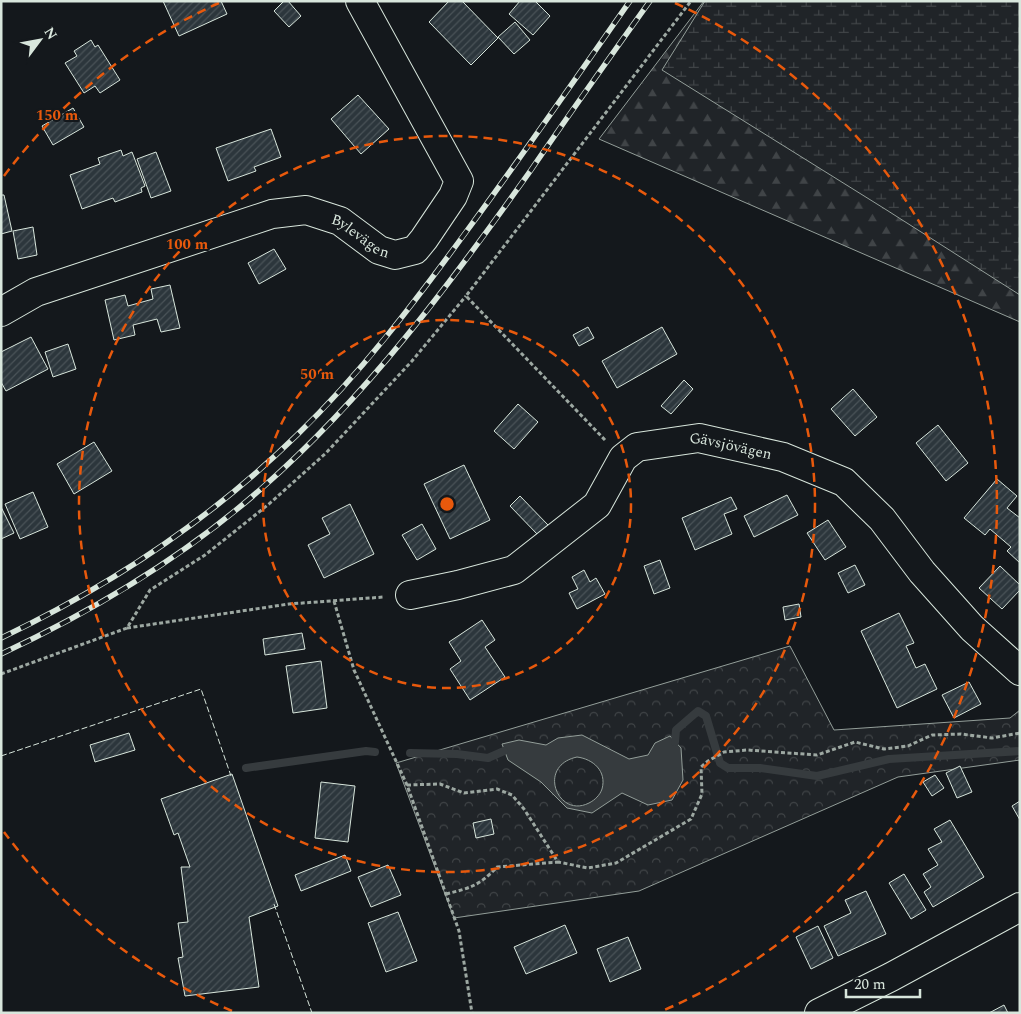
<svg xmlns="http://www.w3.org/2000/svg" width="1021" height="1014" font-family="Spectral,serif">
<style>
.forest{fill:url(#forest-firs);stroke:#939e99}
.wetland{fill:url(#wetland-marsh);stroke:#939e99}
.park{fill:url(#park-crowns);stroke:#939e99}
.water{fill:#363b3e;stroke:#939e99;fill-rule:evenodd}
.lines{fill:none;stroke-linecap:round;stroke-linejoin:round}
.stream{stroke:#363b3e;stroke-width:8}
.building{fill:url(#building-hatch);stroke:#d8e6dc}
.minor-casing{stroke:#d8e6dc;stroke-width:30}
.path{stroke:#9da8a2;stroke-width:3;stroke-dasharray:4 2.5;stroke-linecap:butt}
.minor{stroke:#14181c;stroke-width:28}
.rail-casing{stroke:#d8e6dc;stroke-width:5.5}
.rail{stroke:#14181c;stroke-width:4;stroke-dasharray:11;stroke-linecap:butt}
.fence{stroke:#d8e6dc;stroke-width:1;stroke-dasharray:6 2.5;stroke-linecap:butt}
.ring{fill:none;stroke:#e8590c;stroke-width:2.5;stroke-dasharray:9 6}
.labels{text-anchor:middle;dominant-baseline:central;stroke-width:4;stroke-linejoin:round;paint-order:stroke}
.street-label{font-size:15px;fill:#d8e6dc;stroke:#14181c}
.centre{fill:#e8590c;stroke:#14181c;stroke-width:2.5}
.ring-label{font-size:15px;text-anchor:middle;font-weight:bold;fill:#e8590c;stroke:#14181c;stroke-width:4;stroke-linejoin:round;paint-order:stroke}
</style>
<defs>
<pattern id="forest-firs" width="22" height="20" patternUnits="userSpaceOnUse" patternTransform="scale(1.25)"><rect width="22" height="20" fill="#202428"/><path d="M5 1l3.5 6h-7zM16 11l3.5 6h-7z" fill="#404447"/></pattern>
<pattern id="wetland-marsh" width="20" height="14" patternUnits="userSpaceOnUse" patternTransform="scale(1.25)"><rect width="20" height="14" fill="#202428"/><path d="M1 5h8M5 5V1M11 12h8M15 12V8" fill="none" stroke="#404447"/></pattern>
<pattern id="park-crowns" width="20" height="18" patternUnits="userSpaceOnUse" patternTransform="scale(1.25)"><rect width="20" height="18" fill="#202428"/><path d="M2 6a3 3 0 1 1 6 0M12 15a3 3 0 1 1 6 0" fill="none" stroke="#404447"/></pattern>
<pattern id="building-hatch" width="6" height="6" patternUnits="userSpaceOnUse" patternTransform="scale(1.25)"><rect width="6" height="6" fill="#2c363c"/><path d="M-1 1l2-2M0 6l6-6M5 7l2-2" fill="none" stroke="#4a5358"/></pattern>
</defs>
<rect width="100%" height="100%" fill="#14181c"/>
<path class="forest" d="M704,1H1020V322L599,139Z"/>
<path class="wetland" d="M705,1H1020V295L885,209L662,70Z"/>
<path class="park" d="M790,646L834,730L1010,718L1020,710V760L898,777L639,891L454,918L396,763Z"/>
<path class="water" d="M582,735L629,759L648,755L655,743L670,736L681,748L683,780L672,800L648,805L622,793L592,813L567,808L541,782L508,760L502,744L519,740L546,745L558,738ZM577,757C593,759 607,771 602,789C600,795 595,800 589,803C558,819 536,766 577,757Z"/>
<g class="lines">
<path class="stream" d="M675,742L676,730L698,711L706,716L720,763L728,768H760L817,776L889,759L1020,751
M410,753L457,754L488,758L504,751
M246,768L366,751L375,752"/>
</g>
<path class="building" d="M163,1H221L227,14L179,36Z
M284,1H288L301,16L289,27L274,11Z
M449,1H462L498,38L471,65L429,22Z
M520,1H535L550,16L533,35L509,14Z
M515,22L530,40L514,54L498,37Z
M91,40L95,47L98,45L120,80L100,93L95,86L84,93L65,63L77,56L74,51Z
M358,95L389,129L361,154L331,119Z
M73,108L84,127L53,145L42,126Z
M271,129L281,157L254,167L256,171L228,181L216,148Z
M121,150L123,156L132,152L145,186L141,188L142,192L115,202L113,198L82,209L70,175L100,164L98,158Z
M156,152L171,191L151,198L137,159Z
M1,195H4L12,231L1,234Z
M33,227L37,255L18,259L13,231Z
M274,249L286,269L259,284L248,263Z
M170,285L180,328L161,332L157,319L133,325L135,335L114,340L105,300L125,295L128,306L153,299L151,289Z
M588,327L594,338L579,346L573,335Z
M662,327L677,354L617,388L602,361Z
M31,337L48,369L6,391L1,382V352Z
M68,344L76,369L53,377L45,352Z
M684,380L693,389L671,414L661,406Z
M853,389L877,417L855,436L831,409Z
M518,404L538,422L514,449L494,431Z
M938,425L968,463L946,481L916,443Z
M94,442L112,471L74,494L57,464Z
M464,465L490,520L450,539L424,484Z
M997,479L1017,496L1007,508L1020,518V563L1007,551L1011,547L990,529L985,535L964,518Z
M33,492L48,527L20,539L5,504Z
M787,495L798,515L754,537L744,516Z
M520,496L548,525L538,535L510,506Z
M731,497L737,509L724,514L732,534L695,550L682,518Z
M350,504L374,554L324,578L308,545L330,534L322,518Z
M1,507L14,533L1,539Z
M828,520L846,547L825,560L807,533Z
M422,524L436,549L417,560L402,535Z
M660,560L670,588L654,594L644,566Z
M855,565L865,585L848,593L838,573Z
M1000,566L1020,585V590L1002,609L979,588Z
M584,570L590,582L596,578L605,594L577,609L569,593L578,589L572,577Z
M799,604L801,617L785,620L783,607Z
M899,613L914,643L906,646L916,668L925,664L937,689L897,708L861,631Z
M482,620L495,640L485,647L505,677L470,700L450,669L461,661L449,642Z
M302,633L305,649L265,655L263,639Z
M321,661L327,708L293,713L286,666Z
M969,682L981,704L954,718L942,695Z
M129,733L135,750L95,762L90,745Z
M960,766L972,792L957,798L946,773Z
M232,774L278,906L249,917L259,987L185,996L178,958L183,957L178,923L188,922L181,867H190L178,833L174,835L161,799Z
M935,775L944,788L932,796L923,782Z
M321,782L355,786L348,842L315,838Z
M1020,801V820L1012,806Z
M491,819L494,834L476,838L473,823Z
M950,820L984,877L933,907L924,892L931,887L923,874L938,865L928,849L942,842L934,829Z
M345,855L351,871L301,891L295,875Z
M388,865L401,895L371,907L358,877Z
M904,874L926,910L911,919L889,883Z
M866,891L886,934L838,956L824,926L851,913L845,900Z
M398,912L417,961L386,972L368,923Z
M565,925L577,953L526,974L514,947Z
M818,926L833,958L811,969L796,937Z
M628,937L641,969L610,982L597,949Z
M1004,1005L1008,1013H989Z"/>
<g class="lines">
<g class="minor-casing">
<g id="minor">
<path id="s1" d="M1,312L36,292L272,214L306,210L340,221L379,250L395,255L415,250L424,239L453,196L459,181L360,1"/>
<path id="s2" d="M410,595L458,585L514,570L597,505L623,458L637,447L699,438L783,457L844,482L882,519L922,572L972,628L1020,671"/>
<path d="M819,1013L891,977L1020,907"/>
</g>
</g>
<path class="path" d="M605,440L466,296L691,1
M334,601L354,670L407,785L459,931L472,1013
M127,628L289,604L384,597
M1,674L127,628L150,590L205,555L269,504L326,453L412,361L466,296
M407,785L440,784L464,793L497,789L512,795L524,809L558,862L588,868L616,863L691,819L702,794L701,767L708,761L724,752L747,750L817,755L855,742L884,749L908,746L932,735L961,734L992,738L1020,733
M446,894C470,888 479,886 497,867L558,862"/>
<use href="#minor" class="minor"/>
<g class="rail-casing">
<path id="rail" d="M1,638C110,586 211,519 297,435C361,373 414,303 466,232C522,156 576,78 630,1
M1,654C95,610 184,557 262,488C367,396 450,284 531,170C570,113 610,57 650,1"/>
</g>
<use href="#rail" class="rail"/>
<path class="fence" d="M1,756L201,689L231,776
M274,904L312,1013"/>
</g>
<g class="ring">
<circle cx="447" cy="504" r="184"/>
<circle cx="447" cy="504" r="368"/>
<path d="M232 1011A551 551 0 0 1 4 832M4 176A551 551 0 0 1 219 3M675 3A551 551 0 0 1 662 1011"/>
</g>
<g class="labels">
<g class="street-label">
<text stroke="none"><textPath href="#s1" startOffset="384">Bylevägen</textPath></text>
<text stroke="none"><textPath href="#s2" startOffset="379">Gävsjövägen</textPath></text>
</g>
</g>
<circle cx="447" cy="504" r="8" class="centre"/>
<g class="ring-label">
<text x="57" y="120">150 m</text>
<text x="187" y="249">100 m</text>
<text x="317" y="379">50 m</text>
</g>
<rect width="1021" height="1014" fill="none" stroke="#d8e6dc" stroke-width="5"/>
<g transform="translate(40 40) rotate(58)" stroke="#14181c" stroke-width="4" paint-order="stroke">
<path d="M0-4L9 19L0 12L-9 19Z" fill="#d8e6dc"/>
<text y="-8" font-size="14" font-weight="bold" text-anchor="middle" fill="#d8e6dc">N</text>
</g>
<path d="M846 989v8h74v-8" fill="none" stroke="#d8e6dc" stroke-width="2.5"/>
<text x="854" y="989" font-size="15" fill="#d8e6dc" stroke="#14181c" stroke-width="4" paint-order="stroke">20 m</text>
</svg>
